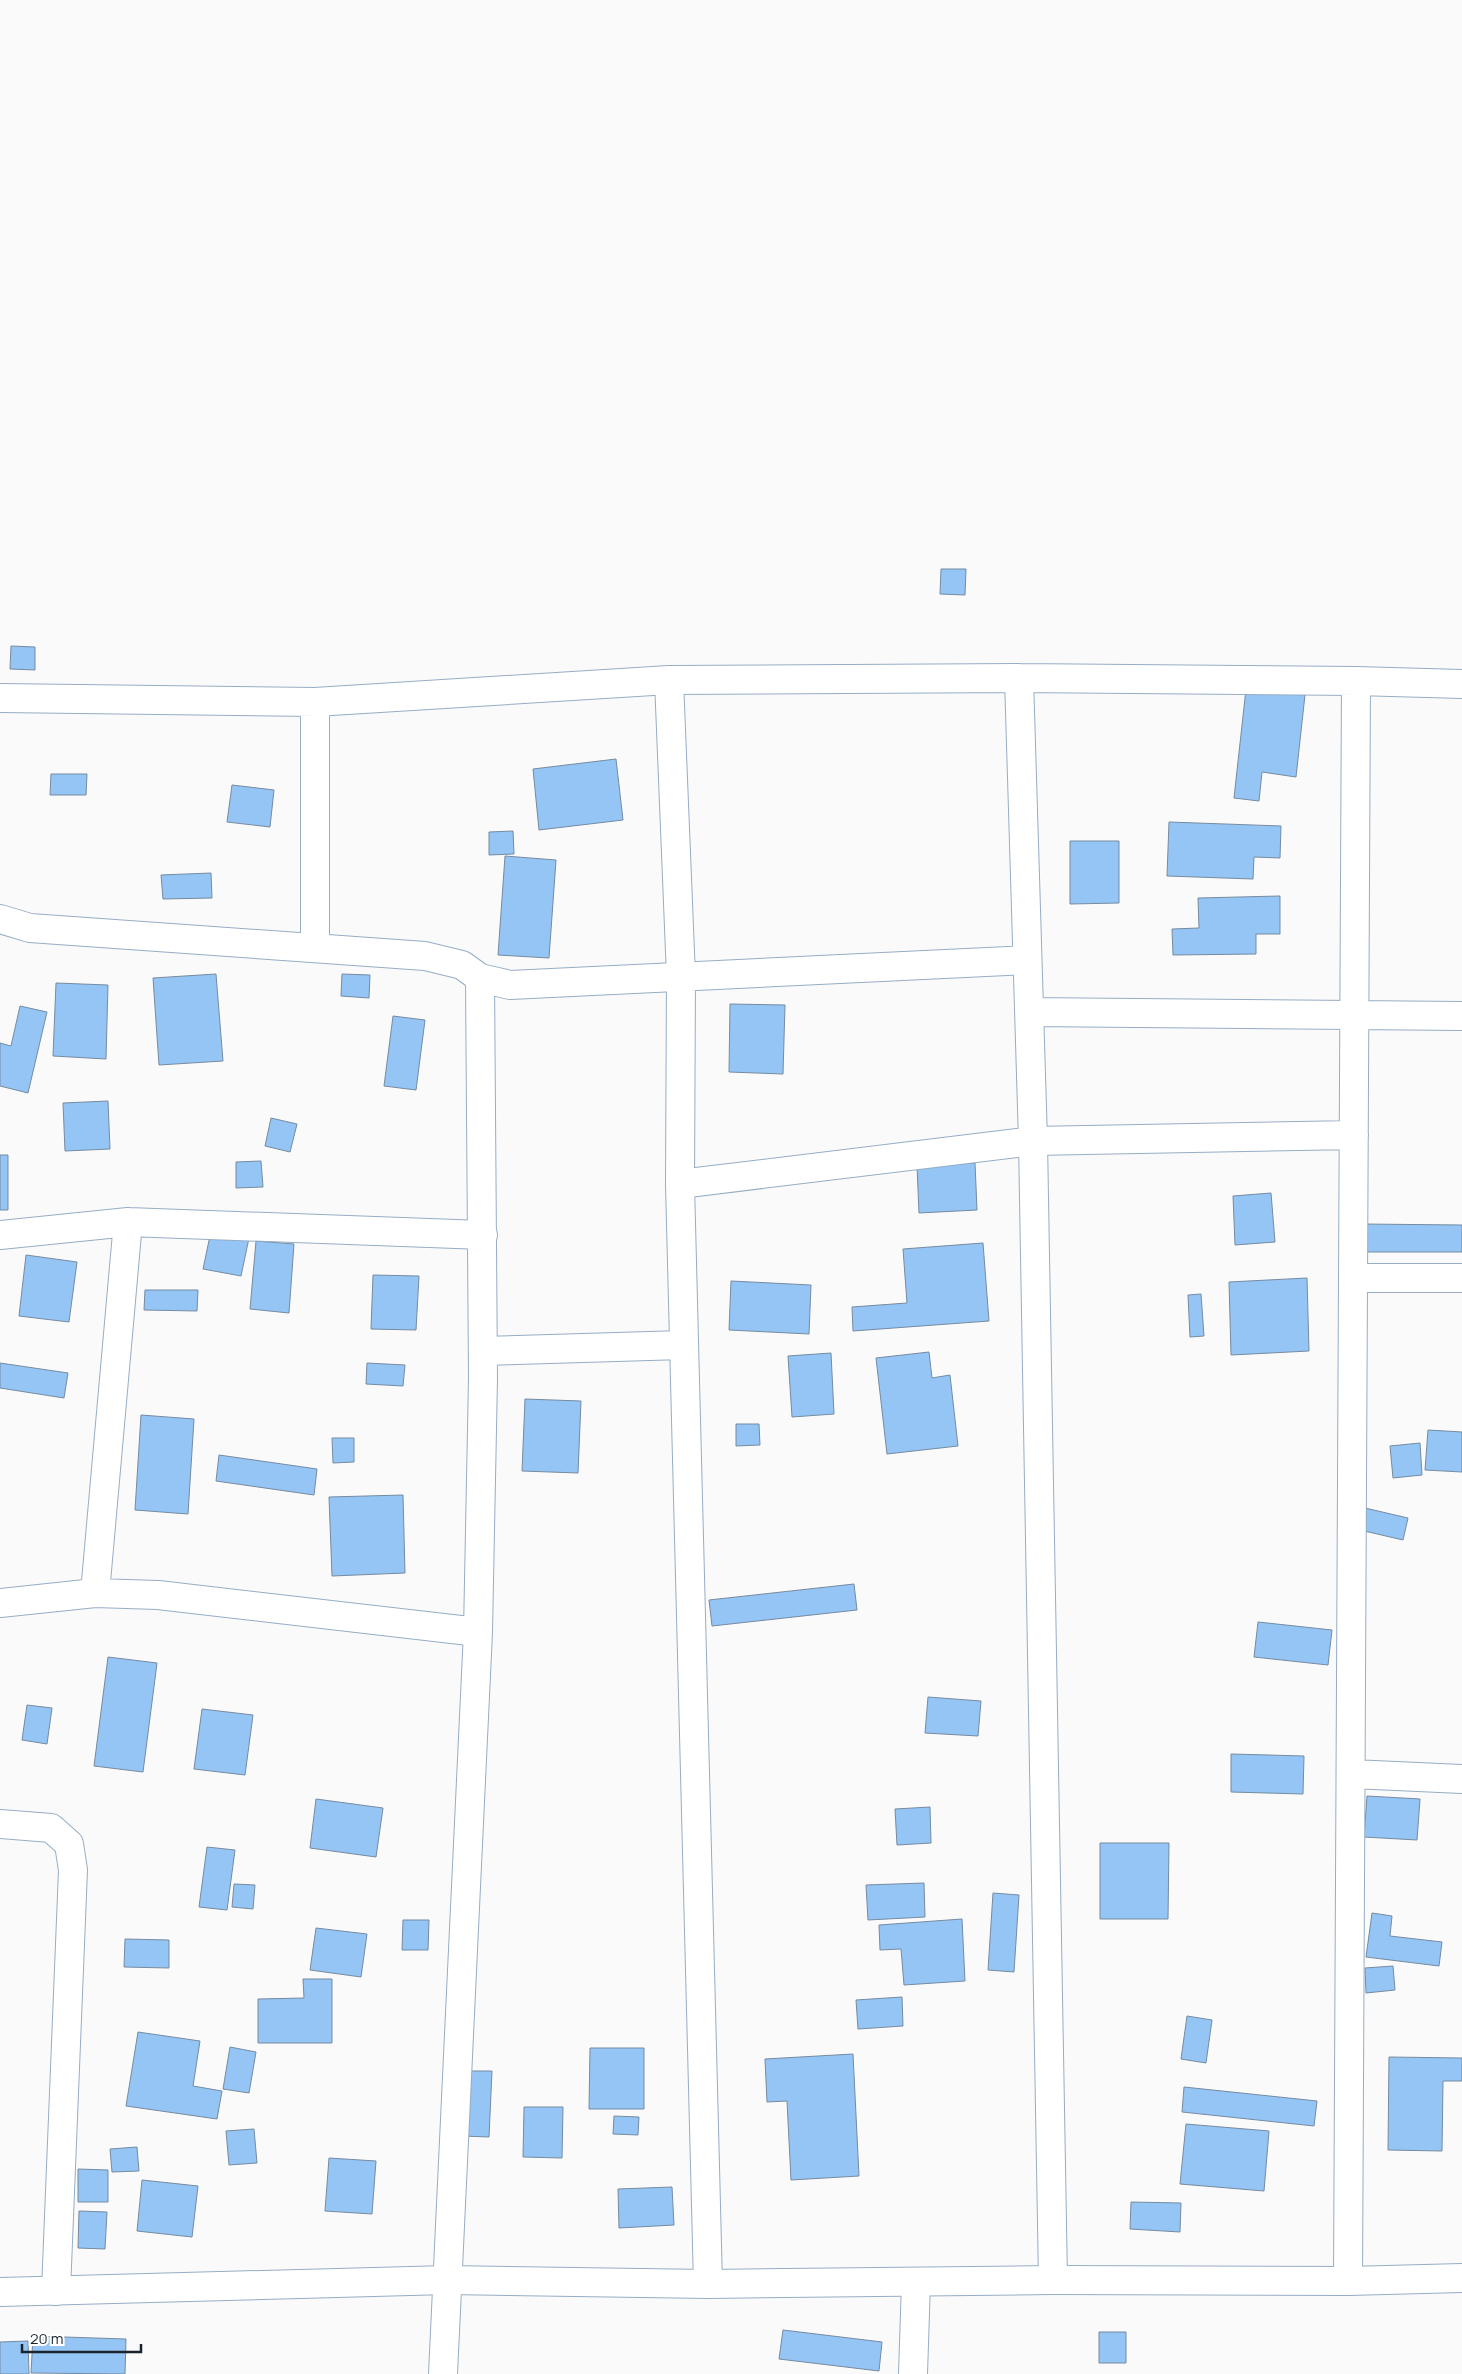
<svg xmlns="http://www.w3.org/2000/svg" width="1462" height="2374" font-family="Manrope,sans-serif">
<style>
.building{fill:#94c5f5;stroke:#758ba1}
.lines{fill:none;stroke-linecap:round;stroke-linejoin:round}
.minor-casing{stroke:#96adc4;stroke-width:30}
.major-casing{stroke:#96adc4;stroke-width:30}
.minor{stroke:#fff;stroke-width:28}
.major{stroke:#fff;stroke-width:28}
</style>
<rect width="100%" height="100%" fill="#fafafa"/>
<path class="building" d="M941,569H966L965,595L940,594Z
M11,646L35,647V670L10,669Z
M1246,689L1305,695L1296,777L1262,772L1259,801L1234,798Z
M616,759L623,820L539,830L533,769Z
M51,774H87L86,795H50Z
M232,785L274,790L270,827L227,822Z
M1169,822L1281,826L1280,858L1254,857L1253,879L1167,876Z
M513,831L514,854L489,855V832Z
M1070,841H1119V903L1070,904Z
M505,856L556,860L549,958L498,955Z
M211,873L212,898L163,899L161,875Z
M1280,896V934H1256V954L1173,955L1172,929L1199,928L1198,898Z
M216,974L223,1061L159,1065L153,978Z
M342,974L370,975L369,998L341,996Z
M56,983L108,985L106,1059L53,1056Z
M730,1004L785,1005L783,1074L729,1072Z
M20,1006L47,1012L28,1093L0,1086V1043L11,1046Z
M393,1016L425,1020L416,1090L384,1086Z
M108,1101L110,1149L65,1151L63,1103Z
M271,1118L297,1124L290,1152L265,1146Z
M0,1155H8V1210H0Z
M261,1161L263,1187L236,1188V1162Z
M975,1163L977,1210L919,1213L917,1166Z
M1271,1193L1275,1242L1235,1245L1233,1196Z
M1363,1224L1462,1225V1252H1363Z
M211,1231L249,1238L241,1276L203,1269Z
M256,1241L294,1244L289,1313L250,1309Z
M983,1243L989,1321L853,1331L852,1307L907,1303L903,1249Z
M26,1255L77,1262L69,1322L19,1316Z
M373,1275L419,1276L416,1330L371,1329Z
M1307,1278L1309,1351L1231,1355L1229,1282Z
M731,1281L811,1285L809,1334L729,1330Z
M145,1290H198L197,1311L144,1310Z
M1201,1294L1204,1336L1190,1337L1188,1295Z
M929,1352L932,1378L950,1375L958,1446L887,1454L876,1358Z
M831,1353L834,1414L792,1417L788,1356Z
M0,1363L68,1373L64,1398L0,1388Z
M367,1363L405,1365L403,1386L366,1384Z
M525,1399L581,1401L578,1473L522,1471Z
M141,1415L194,1419L188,1514L135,1510Z
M736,1424H759L760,1445L736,1446Z
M1428,1430L1462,1432V1472L1425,1470Z
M332,1438H354V1462L333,1463Z
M1420,1443L1422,1475L1393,1478L1390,1446Z
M219,1455L317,1469L314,1495L216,1481Z
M403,1495L405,1573L332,1576L329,1497Z
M1365,1508L1408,1518L1403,1540L1360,1530Z
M854,1584L857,1610L712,1626L709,1600Z
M1258,1622L1332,1630L1328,1665L1254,1657Z
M108,1657L157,1663L143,1772L94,1766Z
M928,1697L981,1701L978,1736L925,1733Z
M27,1705L52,1708L47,1744L22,1740Z
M202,1709L253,1715L245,1775L194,1769Z
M1231,1754L1304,1756L1303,1794L1231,1792Z
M1367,1796L1420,1799L1417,1840L1364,1837Z
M316,1799L383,1808L376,1857L310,1848Z
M930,1807L931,1843L897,1845L895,1809Z
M1100,1843H1169L1168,1919H1100Z
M207,1847L235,1850L227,1910L199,1907Z
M924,1883L925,1917L868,1920L866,1885Z
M234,1884L255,1885L253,1909L232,1907Z
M993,1893L1019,1895L1014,1972L988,1970Z
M1372,1913L1392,1916L1390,1936L1442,1942L1439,1966L1366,1957Z
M962,1919L965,1981L904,1985L901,1949L880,1950L879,1925Z
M403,1920H429L428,1950H402Z
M316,1928L367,1934L361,1977L310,1970Z
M125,1939L169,1940V1968L124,1967Z
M1393,1966L1395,1990L1366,1993L1365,1968Z
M303,1979H332V2043H258V1999L304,1998Z
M902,1997L903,2026L858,2029L856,2000Z
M1187,2016L1212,2020L1206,2063L1181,2059Z
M138,2032L200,2041L193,2086L222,2091L217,2119L126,2106Z
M230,2047L256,2052L249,2093L223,2089Z
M590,2048H644V2109H589Z
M853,2054L859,2176L791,2180L787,2101L767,2102L765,2059Z
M1389,2057L1462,2058V2081H1443L1442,2151L1388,2150Z
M464,2071H492L489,2137L462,2136Z
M1184,2087L1317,2101L1314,2126L1182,2112Z
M524,2107H563L562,2158L523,2157Z
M614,2116L639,2117L638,2135L613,2134Z
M1186,2124L1269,2131L1264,2191L1180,2184Z
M254,2129L257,2163L229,2165L226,2131Z
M137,2147L139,2171L112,2172L110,2149Z
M329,2158L376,2161L372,2214L325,2211Z
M78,2169L108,2170V2202H78Z
M142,2180L198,2186L192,2237L137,2231Z
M672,2187L674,2225L619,2228L618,2189Z
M1131,2202L1181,2203L1180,2232L1130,2229Z
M79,2211L107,2212L105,2249L78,2248Z
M783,2330L882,2342L879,2371L779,2359Z
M1099,2332H1126V2363H1099Z
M33,2336L126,2339L125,2374L31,2373Z
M28,2341L29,2374H0V2342Z"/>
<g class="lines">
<g class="minor-casing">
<path id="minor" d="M1019,678L1033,1141L1053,2280
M669,680L681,977L680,1184L708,2284
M0,698L315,702L669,680L1019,678L1356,681L1462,684
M315,702V948
M0,919L30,928L425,956L462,965L480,978L510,985L1027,960
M1029,1012L1462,1016
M680,1184L1033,1141L1354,1135
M0,1235L128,1222L483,1235
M1353,1278H1462
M483,1351L683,1345
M95,1593L128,1222
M0,1603L95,1593L158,1595L478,1632
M1352,1774L1462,1779
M0,1824L51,1828L69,1844L73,1870L56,2291
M1348,2281L1356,681
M443,2374L478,1632L483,1378L480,978
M913,2374L916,2282"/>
</g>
<g class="major-casing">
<path id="major" d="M0,2292L447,2280L708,2284L1053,2280L1348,2281L1462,2278"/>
</g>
<use href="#minor" class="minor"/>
<use href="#major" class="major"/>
</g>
<path d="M22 2344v8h119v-8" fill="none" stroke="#1b242d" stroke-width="2.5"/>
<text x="30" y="2344" font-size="15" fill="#1b242d" stroke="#ffffff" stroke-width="4" paint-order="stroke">20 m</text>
</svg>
